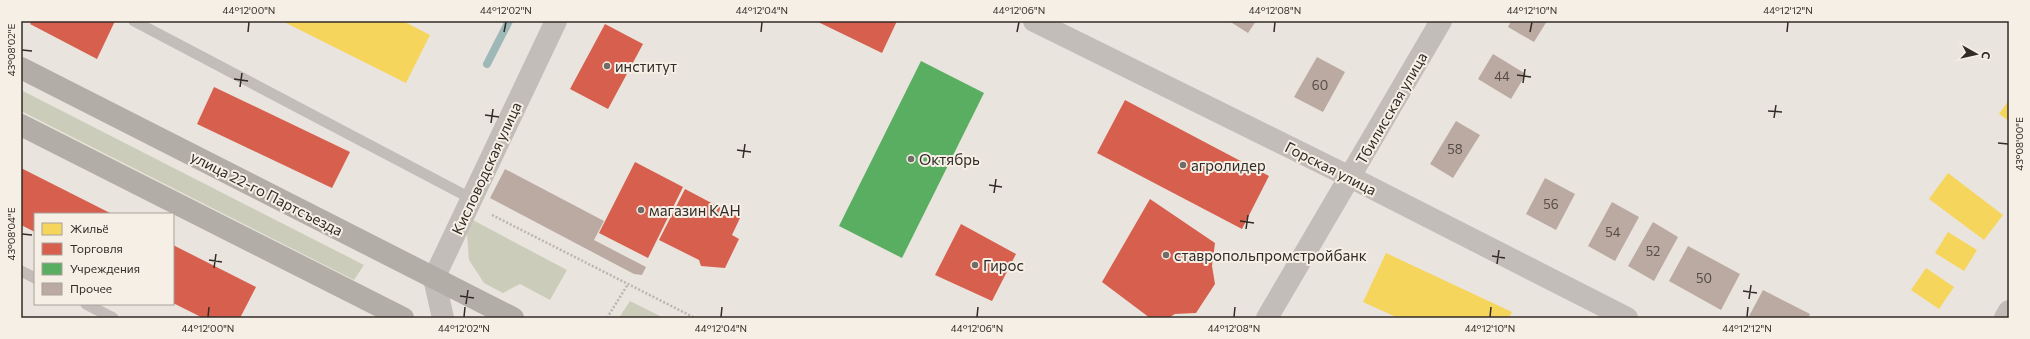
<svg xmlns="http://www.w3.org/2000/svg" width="2030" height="339" font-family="Commissioner,sans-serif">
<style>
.green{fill:#cbcdba}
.homes{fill:#f6d55c}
.shops{fill:#d6604d}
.public{fill:#5aae61}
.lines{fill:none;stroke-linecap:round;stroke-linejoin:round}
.stream{stroke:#9eb8b8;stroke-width:8}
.building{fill:#bbaaa2}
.path{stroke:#bbb5b0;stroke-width:2.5;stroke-dasharray:2 2;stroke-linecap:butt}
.lane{stroke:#c2bdb8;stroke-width:11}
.street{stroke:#c2bdb8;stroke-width:22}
.secondary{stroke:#b3ada8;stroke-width:22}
.ticks{fill:none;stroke:#322b27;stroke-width:1.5}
.poi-dot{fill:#726c67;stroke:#f6efe6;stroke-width:1.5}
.labels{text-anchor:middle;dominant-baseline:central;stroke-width:4;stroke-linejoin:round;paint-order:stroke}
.number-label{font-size:13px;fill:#544b46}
.poi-label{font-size:15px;fill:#322b27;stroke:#f6efe6;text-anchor:start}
.street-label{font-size:15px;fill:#322b27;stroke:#f6efe6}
.neatline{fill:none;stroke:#322b27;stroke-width:1.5}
.ticks-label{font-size:10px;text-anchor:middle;fill:#322b27}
</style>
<rect width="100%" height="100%" fill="#eae4de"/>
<path class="green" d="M21,90L364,265L354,280L21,111Z
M471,219L567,270L550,300L520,284L503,293L484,283L469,260L467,235Z
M630,301L664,318H619Z"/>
<path class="homes" d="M282,21H403L430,35L406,83Z
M2009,100V121L1999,114Z
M1948,173L2003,215L1984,240L1929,199Z
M1948,232L1977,250L1964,271L1935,253Z
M1386,253L1512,312L1509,318H1398L1363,302Z
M1926,268L1954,287L1939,309L1911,290Z"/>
<path class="shops" d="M32,21H115L97,59L30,24Z
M816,21H897L882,53Z
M605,24L643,44L608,109L570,89Z
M214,87L350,152L332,188L197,124Z
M1125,100L1269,176L1242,229L1097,153Z
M635,162L683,187L648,258L599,233Z
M21,168L112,214H35V232L21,225Z
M685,189L740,218L732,235L739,239L725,268L701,266L699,260L659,240Z
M1150,199L1215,243L1212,266L1215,284L1196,313L1175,314L1168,318H1150L1102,282Z
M961,224L1016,254L992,301L935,275Z
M173,245L256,287L240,318H203L173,303Z"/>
<path class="public" d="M921,61L984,93L902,258L839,226Z"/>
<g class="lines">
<path class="stream" d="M487,64L509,21"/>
</g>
<path class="building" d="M1229,21H1256L1248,33Z
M1511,21H1547L1534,42L1508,27Z
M1493,54L1526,74L1511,99L1478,79Z
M1317,57L1345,72L1323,112L1294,97Z
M1456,121L1480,135L1453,178L1430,164Z
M505,169L604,221L594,240L646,267L642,275L634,274L490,198Z
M1545,178L1575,194L1556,230L1526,214Z
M1612,202L1639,217L1615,261L1588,246Z
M1653,222L1678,237L1654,281L1628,266Z
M1688,246L1740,274L1721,310L1669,281Z
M1763,290L1810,314L1808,318H1748Z"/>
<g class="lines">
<path class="path" d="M492,215L695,318
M607,318L628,284"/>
<path class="lane" d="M134,21L472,199
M21,271L35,278
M86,304L113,318"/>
<path class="street" d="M1034,21L1350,177L1627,318
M443,318L434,278L556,21
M1267,318L1441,21
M2005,318L2009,311"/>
<path class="secondary" d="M21,68L513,318
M21,125L403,318"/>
</g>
<path class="ticks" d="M248,32L249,22M504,32L506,22M761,32L762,22M1017,32L1019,22M1274,32L1275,22M1530,32L1532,22M1787,32L1788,22M22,50L32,51M1517,75L1531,77M234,79L248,81M1523,83L1525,69M240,87L242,73M1768,111L1782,112M485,115L499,117M1774,118L1776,105M491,123L493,109M1998,143L2008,144M737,150L751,152M743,158L745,144M989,185L1002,187M994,193L996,179M1240,221L1254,223M1246,229L1248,215M22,234L32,235M1492,256L1505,258M209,260L222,262M1497,264L1499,250M214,268L216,254M1743,291L1757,293M460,296L474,298M1749,299L1751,285M466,304L468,290M208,317L209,307M464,317L465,307M721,317L722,307M977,317L978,307M1234,317L1235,307M1490,317L1491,307M1747,317L1748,307"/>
<g class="poi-dot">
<circle cx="607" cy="66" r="4"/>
<circle cx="911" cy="159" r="4"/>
<circle cx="1183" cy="165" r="4"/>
<circle cx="641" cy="210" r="4"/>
<circle cx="1166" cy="255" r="4"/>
<circle cx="975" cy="265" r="4"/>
</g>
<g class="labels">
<g class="number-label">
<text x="1502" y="76">44</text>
<text x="1320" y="85">60</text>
<text x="1455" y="149">58</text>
<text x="1551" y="204">56</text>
<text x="1613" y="232">54</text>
<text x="1653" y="251">52</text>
<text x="1704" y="278">50</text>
</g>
<g class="poi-label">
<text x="615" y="66">институт</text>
<text x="919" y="159">Октябрь</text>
<text x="1191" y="165">агролидер</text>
<text x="649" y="210">магазин КАН</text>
<text x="1174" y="255">ставропольпромстройбанк</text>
<text x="983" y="265">Гирос</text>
</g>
<g class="street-label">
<text transform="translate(1391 108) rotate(-60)">Тбилисская улица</text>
<text transform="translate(486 168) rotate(-65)">Кисловодская улица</text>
<text transform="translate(1331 168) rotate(27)">Горская улица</text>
<text transform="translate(267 193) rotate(27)">улица 22-го Партсъезда</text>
</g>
</g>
<rect width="2030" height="339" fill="none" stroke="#f6efe6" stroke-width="44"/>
<rect x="34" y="213" width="140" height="92" fill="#f6efe6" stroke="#a8a19a"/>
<rect x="42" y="223" width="20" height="12" fill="#f6d55c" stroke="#a8a19a"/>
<text x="70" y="233" font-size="12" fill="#322b27">Жильё</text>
<rect x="42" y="243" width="20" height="12" fill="#d6604d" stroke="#a8a19a"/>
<text x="70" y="253" font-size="12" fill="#322b27">Торговля</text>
<rect x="42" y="263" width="20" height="12" fill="#5aae61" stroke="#a8a19a"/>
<text x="70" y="273" font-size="12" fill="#322b27">Учреждения</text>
<rect x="42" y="283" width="20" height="12" fill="#bbaaa2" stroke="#a8a19a"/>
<text x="70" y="293" font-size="12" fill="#322b27">Прочее</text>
<g transform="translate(1976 54) rotate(98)" stroke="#f6efe6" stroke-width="3" paint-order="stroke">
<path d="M0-3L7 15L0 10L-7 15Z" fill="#322b27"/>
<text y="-6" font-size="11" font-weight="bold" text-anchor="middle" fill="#322b27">С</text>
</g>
<rect x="22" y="22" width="1986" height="295" class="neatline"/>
<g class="ticks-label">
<text x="249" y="14">44°12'00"N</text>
<text x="506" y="14">44°12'02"N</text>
<text x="762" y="14">44°12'04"N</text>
<text x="1019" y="14">44°12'06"N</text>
<text x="1275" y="14">44°12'08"N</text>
<text x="1532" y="14">44°12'10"N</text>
<text x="1788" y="14">44°12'12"N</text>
<text transform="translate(11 50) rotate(-90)" y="4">43°08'02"E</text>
<text transform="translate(2019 144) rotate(-90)" y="4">43°08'00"E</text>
<text transform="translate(11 234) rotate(-90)" y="4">43°08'04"E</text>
<text x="208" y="332">44°12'00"N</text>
<text x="464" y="332">44°12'02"N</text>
<text x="721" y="332">44°12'04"N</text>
<text x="977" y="332">44°12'06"N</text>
<text x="1234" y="332">44°12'08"N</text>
<text x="1490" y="332">44°12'10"N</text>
<text x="1747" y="332">44°12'12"N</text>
</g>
</svg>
